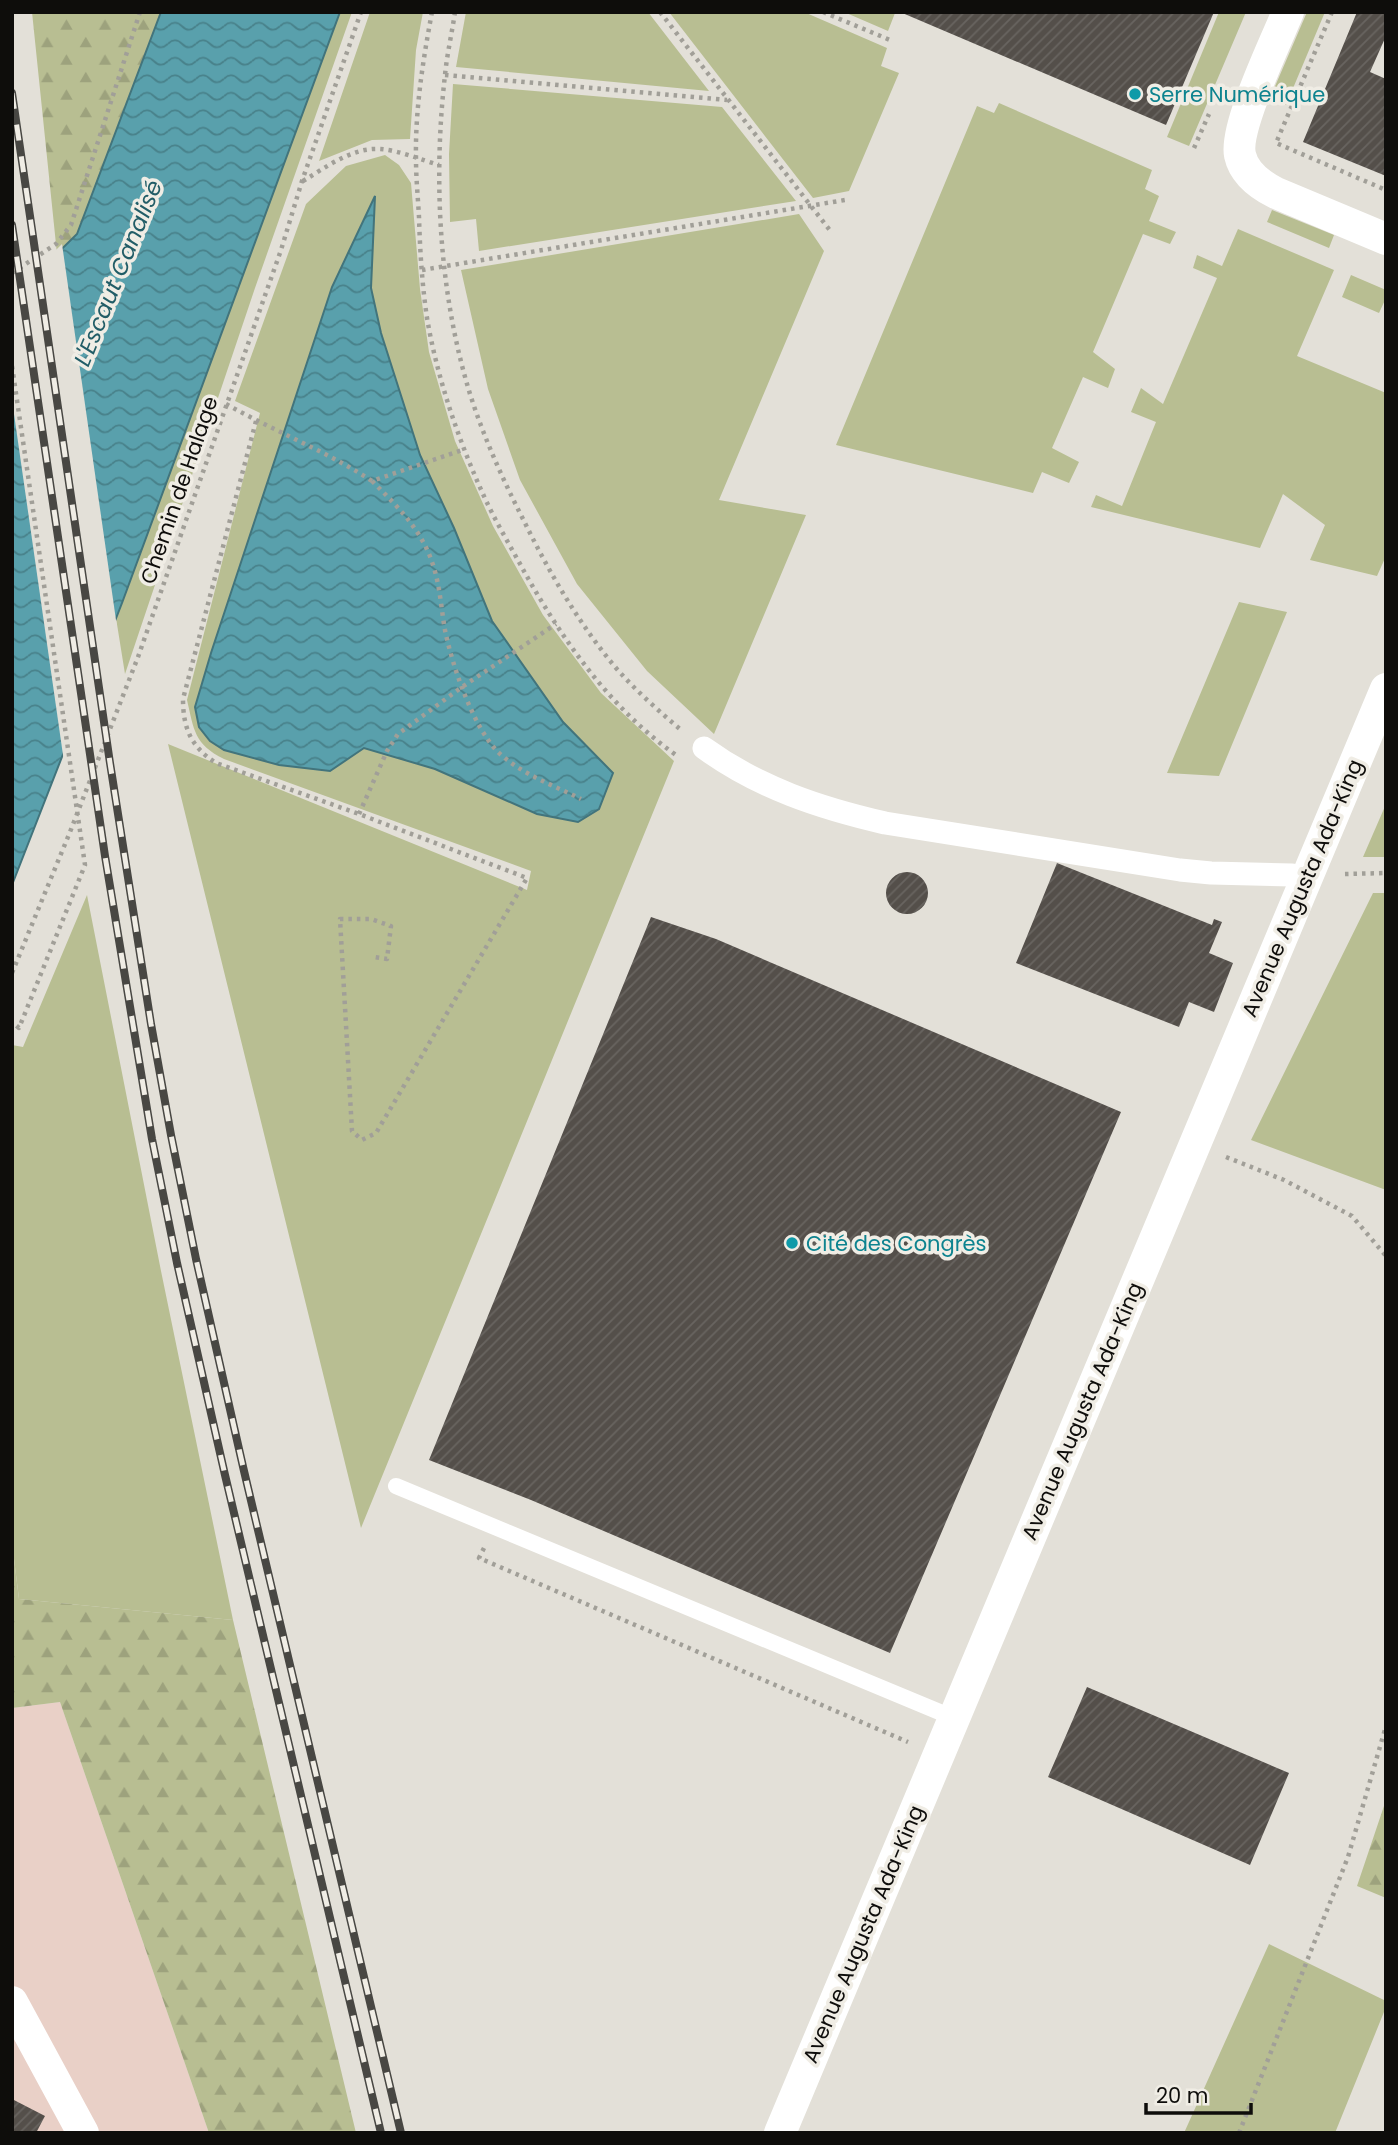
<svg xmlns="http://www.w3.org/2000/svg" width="1398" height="2145" font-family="Poppins,sans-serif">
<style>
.industrial{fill:#e9d0c7}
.green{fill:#b8be92}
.forest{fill:url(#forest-firs)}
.water{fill:url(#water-waves);stroke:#42747c;stroke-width:2}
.pier{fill:#e3e0d8}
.building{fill:url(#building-hatch)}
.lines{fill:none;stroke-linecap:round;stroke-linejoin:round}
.path{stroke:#a19f98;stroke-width:4.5;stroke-dasharray:3.5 5;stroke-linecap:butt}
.service{stroke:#fff;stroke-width:16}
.pedestrian{stroke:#fff;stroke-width:23}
.minor{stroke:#fff;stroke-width:32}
.rail-casing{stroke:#484743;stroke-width:8}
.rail{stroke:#f0ede5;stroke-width:5;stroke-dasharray:16;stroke-linecap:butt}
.culture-dot{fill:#0f9aa8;stroke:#f0ede5;stroke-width:2.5}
.labels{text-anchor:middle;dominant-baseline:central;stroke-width:7;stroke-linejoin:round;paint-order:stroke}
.culture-label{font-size:21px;fill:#0d838f;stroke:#f0ede5;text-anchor:start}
.street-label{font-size:21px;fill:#0e0d0b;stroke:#f0ede5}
.water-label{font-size:23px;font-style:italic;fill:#225d67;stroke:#f0ede5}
</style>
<defs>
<pattern id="forest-firs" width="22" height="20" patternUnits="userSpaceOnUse" patternTransform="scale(1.75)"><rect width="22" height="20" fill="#b8be92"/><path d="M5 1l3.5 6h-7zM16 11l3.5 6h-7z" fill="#9da27d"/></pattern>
<pattern id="water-waves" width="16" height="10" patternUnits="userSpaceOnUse" patternTransform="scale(1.75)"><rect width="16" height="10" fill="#59a0ac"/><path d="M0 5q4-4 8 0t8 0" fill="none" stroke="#48818a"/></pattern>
<pattern id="building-hatch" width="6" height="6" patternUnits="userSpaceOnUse" patternTransform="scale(1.75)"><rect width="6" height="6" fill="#544f4a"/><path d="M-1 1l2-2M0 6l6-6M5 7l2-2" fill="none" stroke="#686460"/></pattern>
</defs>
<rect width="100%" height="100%" fill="#e3e0d8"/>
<path class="industrial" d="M60,1702L209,2133H12V1708Z"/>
<path class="green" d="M340,12H352L255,288L125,674L116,618Z
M370,12H423L416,50L410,139L372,140L319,161Z
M466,12H648L709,91L456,67Z
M669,12H804L887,48L881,66L899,73L849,191L813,198Z
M844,12H892L895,13L888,31Z
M1219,12H1246L1189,146L1167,137Z
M1307,12H1325L1286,105L1270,98Z
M453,84L722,107L796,201L479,251L476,219L450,222L449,154Z
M999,103L1152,170L1145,189L1159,196L1149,221L1176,232L1170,244L1143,234L1093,352L1115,369L1108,388L1083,377L1052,448L1079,462L1069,483L1042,472L1033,493L836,445L977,106L994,113Z
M385,155L399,165L411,183L420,289L429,352L455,441L493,526L543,615L601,693L674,761L361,1528L168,744L527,890L531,871L224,759C194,744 194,730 187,700L260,413L235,401L306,204L346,166Z
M1272,210L1334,235L1329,248L1267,222Z
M799,214L824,251L719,500L806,515L714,734L647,671L577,584L520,480L488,389L461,270Z
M1238,229L1334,270L1297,356L1386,393V556L1377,576L1310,560L1325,525L1283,494L1260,548L1091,507L1096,495L1122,506L1156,422L1131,412L1141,388L1163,404L1217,278L1193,268L1197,255L1222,266Z
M1351,275L1386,290V298L1379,313L1342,297Z
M1239,602L1287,612L1219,776L1167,773Z
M1386,804V857H1363Z
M1373,893H1386V1190L1251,1140Z
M87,895L161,1271L233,1620L19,1599L12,1543V1045L23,1047Z
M1269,1944L1386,2001V2007L1335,2133H1184Z"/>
<path class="forest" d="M32,12H161L77,234L57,254Z
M12,1543L19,1599L233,1620L356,2133H209L60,1702L12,1708Z
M1386,1800V1898L1357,1886Z"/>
<path class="water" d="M161,12H340L122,603L12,885V298L77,234Z
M375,196L371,288L381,333L420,455L454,528L492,621L563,722L613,773L599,809L578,822L537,814L435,769L364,748L330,771L279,765L224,750L210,741L199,727L195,707L211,653L332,287Z"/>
<path class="pier" d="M62,244L117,627L64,762L12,400V293Z"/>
<path class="building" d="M900,12H1214L1166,125Z
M1357,12H1386V36L1370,72L1386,79V176L1303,142Z
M1057,863L1212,925L1214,919L1222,922L1209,953L1233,963L1214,1012L1189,1002L1179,1027L1016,963Z
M886 893a21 21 0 1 1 42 0a21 21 0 1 1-42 0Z
M651,917L716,939L1121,1112L890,1653L531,1500L429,1460Z
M1087,1687L1289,1773L1250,1865L1048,1777Z
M12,2099L45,2116L36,2133H12Z"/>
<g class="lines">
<path class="path" d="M432,12C423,60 415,110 416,159C416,179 418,198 419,217C420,251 422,284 427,318C437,377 458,439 483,494C495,521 511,547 525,573C564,642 611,709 676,755
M455,12C452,33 447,54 445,75C433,180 439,293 470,394C484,438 503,480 524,521C549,572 579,624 616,668C636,691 659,711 681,730
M660,12L832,233
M823,12L890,40
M1332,12L1276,143L1386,190
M445,75L727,100
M1194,148L1209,114
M303,181C325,168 352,147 380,149C398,150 422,160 439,165
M422,270L845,200
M12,273L56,244L71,225L140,12
M12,366L85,865L19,1028L12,1022
M226,404C274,431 326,451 372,481L465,449
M256,421L183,699C183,728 191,747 216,763L359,814L527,878L376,1133L362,1140L352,1131L340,919H371L391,926L387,959L374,957
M372,481C396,505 421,529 432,562C440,584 441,608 445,630C452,665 473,727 498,752C521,774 553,785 581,799
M359,814L387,751L398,734L462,687L556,624
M1345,874L1386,873
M12,973L70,832L138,657L281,250L302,181L361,12
M1226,1157L1284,1180L1352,1216L1386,1256
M484,1548L479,1558L908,1742
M1239,2133L1348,1857L1386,1726"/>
<path class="service" d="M396,1486L954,1718"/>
<path class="pedestrian" d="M704,748C759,788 820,808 885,823L1180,870L1211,873L1292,875"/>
<path class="minor" d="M1288,12C1276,41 1234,128 1240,155C1244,173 1260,185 1276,193L1386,239
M12,2002L83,2133
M780,2133L1386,689"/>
<g class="rail-casing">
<path id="rail" d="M12,93L110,763L151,1024L171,1135L196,1259L244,1471L401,2133
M12,225L105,856L152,1139L177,1263L225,1475L381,2133"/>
</g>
<use href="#rail" class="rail"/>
</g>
<g class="culture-dot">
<circle cx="1135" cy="94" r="7"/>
<circle cx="792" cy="1243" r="7"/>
</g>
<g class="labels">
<g class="culture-label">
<text x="1149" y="94">Serre Numérique</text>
<text x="806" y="1243">Cité des Congrès</text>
</g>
<g class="street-label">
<text transform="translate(179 490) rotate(-71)">Chemin de Halage</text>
<text transform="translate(1302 888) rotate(-67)">Avenue Augusta Ada-King</text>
<text transform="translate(1082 1411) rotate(-67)">Avenue Augusta Ada-King</text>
<text transform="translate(863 1934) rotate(-67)">Avenue Augusta Ada-King</text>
</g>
<g class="water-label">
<text transform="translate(118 273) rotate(-68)">L'Escaut Canalisé</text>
</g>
</g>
<rect width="1398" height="2145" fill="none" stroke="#0e0d0b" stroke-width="28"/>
<path d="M1146 2103v10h105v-10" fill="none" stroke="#0e0d0b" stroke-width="3.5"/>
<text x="1156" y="2103" font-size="21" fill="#0e0d0b" stroke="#f0ede5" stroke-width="5" paint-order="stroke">20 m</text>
</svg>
